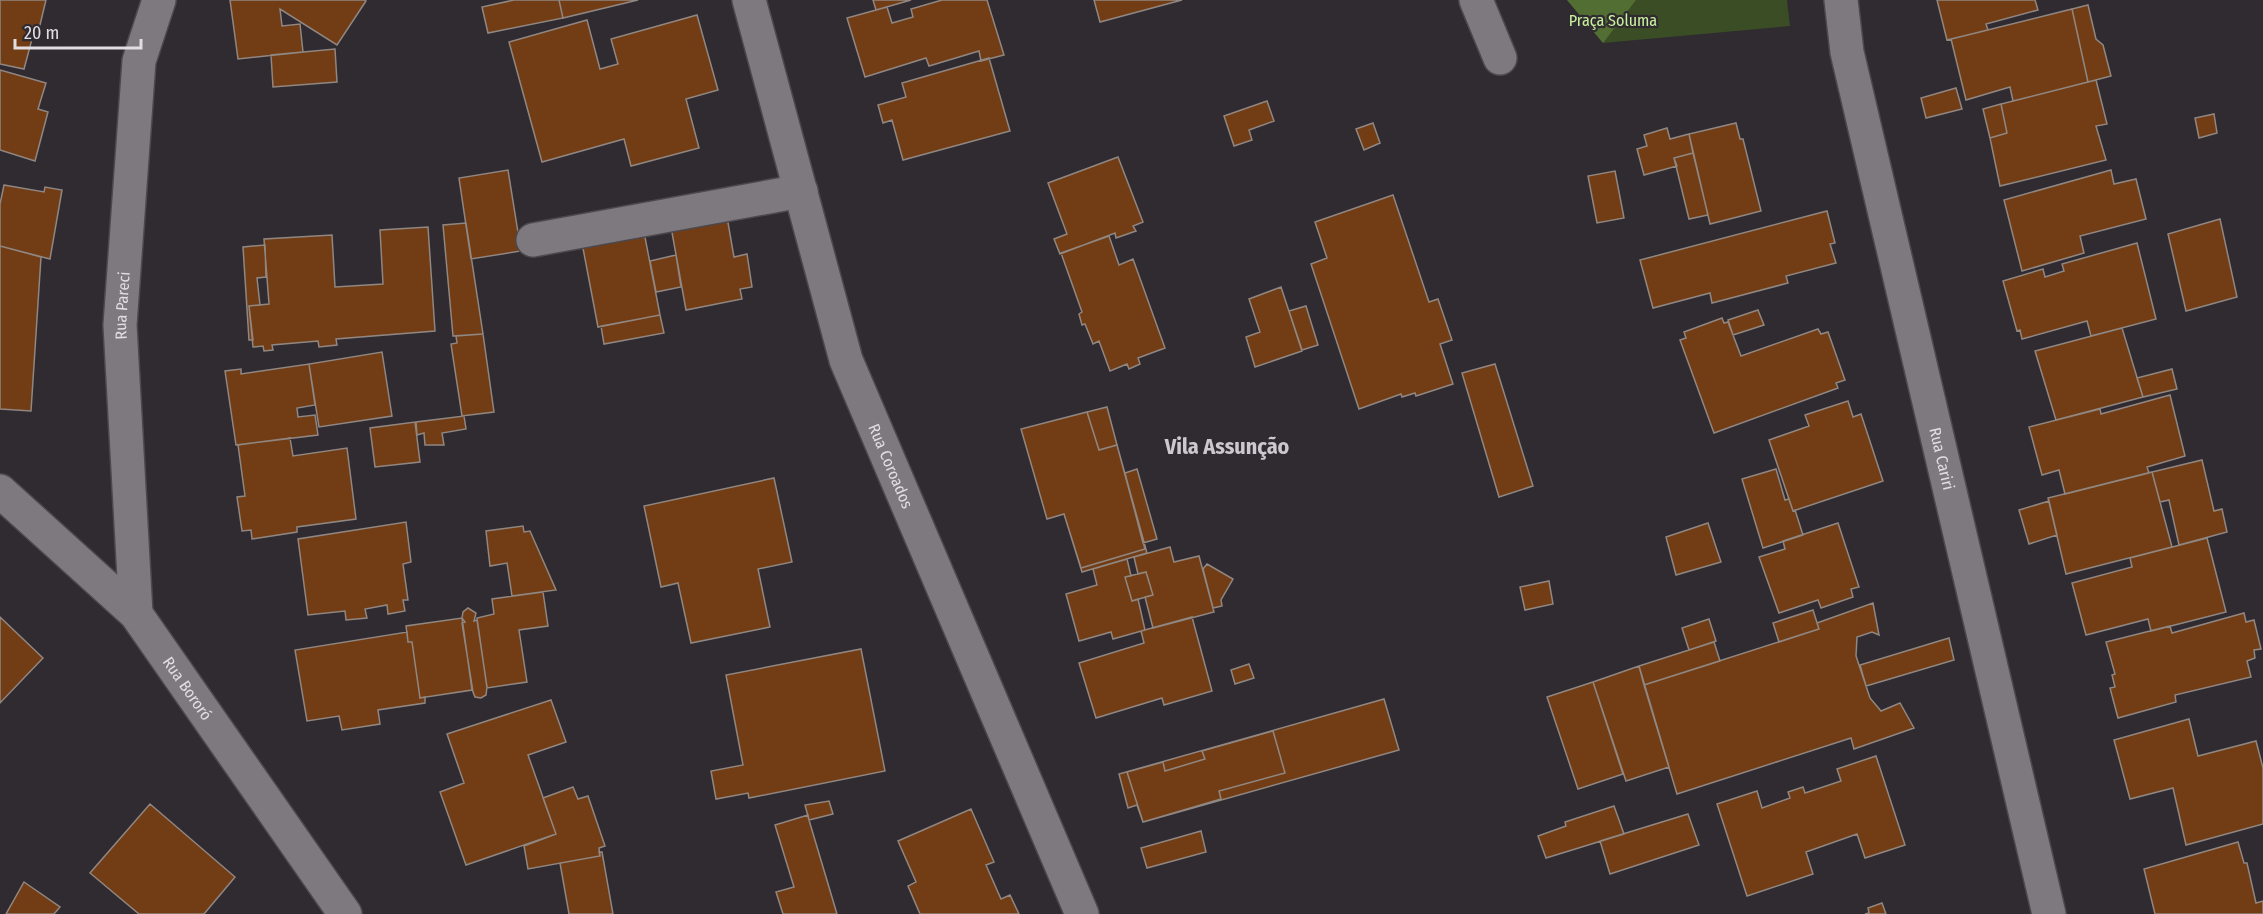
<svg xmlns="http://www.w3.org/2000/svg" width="2263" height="914" font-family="'Fira Sans Condensed',sans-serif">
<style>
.green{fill:#3a4d24}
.forest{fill:#526e33}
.building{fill:#723d14;stroke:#908782;stroke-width:1.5}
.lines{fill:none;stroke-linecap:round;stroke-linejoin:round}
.minor-casing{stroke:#4c484d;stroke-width:36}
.tertiary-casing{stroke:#4c484d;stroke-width:36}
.minor{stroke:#7e787f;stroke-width:33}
.tertiary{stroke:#7e787f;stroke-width:33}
.labels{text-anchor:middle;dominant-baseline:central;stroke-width:4.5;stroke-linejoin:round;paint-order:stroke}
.park-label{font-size:16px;fill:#c8f39c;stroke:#302a31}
.street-label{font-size:16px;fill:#e1dde1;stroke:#302a31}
.district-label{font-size:22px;font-weight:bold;fill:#cec7cf;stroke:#302a31}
</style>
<rect width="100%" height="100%" fill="#302a31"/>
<path class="green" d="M1567,0H1787L1790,26L1603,43Z"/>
<path class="forest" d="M1567,0H1636L1603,43Z"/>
<path class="building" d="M0,0H46L39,29L35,28L24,69L0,64Z
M230,0H364L366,1L337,45L280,9L282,26L300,24L303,52L238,59Z
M514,0H559L563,18L488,33L482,7Z
M553,0H638L563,18L559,0Z
M873,0H911L876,10Z
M942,0H987L1004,55L981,61L979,51L929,66L926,58L865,77L847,18L887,7L892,23L913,17L911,9Z
M1094,0H1182L1100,22Z
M1937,0H2035L2038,10L1986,24L1988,30L1947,40Z
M2088,5L2096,39L2103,45L2111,76L2088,82L2072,9Z
M2072,9L2088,82L2013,101L2010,87L1966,100L1951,39Z
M697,15L718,90L686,99L699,148L631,166L624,139L542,162L509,42L587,20L600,69L618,64L611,39Z
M335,49L337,82L273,87L271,55Z
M989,58L1010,131L903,160L892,120L883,123L878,105L906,97L902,83Z
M0,70L46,83L38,109L48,112L35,161L0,150Z
M2096,80L2107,124L2096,126L2106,160L2000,186L1990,138L2007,133L2001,104Z
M1956,88L1962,109L1926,118L1921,98Z
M1267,101L1274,121L1249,130L1252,140L1234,146L1224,116Z
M2001,104L2007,133L1990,138L1983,109Z
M2214,114L2217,133L2199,138L2195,118Z
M1373,123L1380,143L1364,150L1356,129Z
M1736,123L1740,139H1743L1761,211L1710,224L1689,134Z
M1667,128L1670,139L1689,134L1693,153L1674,158L1677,166L1644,175L1637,149L1647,146L1644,135Z
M1693,153L1708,215L1689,219L1674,158Z
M1118,157L1143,222L1133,226L1136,231L1116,238L1115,233L1060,254L1054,239L1067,234L1048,183Z
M508,170L521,251L471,259L459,178Z
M2111,170L2114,184L2136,179L2146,219L2080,236L2084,253L2022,271L2004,200Z
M1615,171L1624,218L1597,223L1588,176Z
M4,185L44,192L45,187L62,190L50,259L0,246V204Z
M1393,195L1429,302L1438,299L1452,340L1440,344L1453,384L1416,396L1415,393L1402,397L1401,394L1359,409L1311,264L1327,258L1315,222Z
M1827,211L1835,243L1830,244L1836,263L1786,276L1788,283L1712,303L1710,293L1653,308L1640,260Z
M727,217L734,257L747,254L752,287L740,289L742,299L686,310L671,227Z
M2220,219L2237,297L2186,311L2168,234Z
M466,223L483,334L453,336L443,225Z
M428,227L435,331L336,339L337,345L319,347L318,341L272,345L273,350L264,351L263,346L253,347L249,306L269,304L264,239L332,235L335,287L383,284L380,230Z
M644,232L660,315L598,327L582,243Z
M1109,236L1119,265L1133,259L1165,348L1138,358L1140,364L1129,369L1127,364L1110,371L1099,341L1093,344L1085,324L1082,325L1079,314L1082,312L1061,253Z
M2137,243L2156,319L2091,336L2087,321L2022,339L2020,330L2017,331L2003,281L2043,269L2045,277L2064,271L2062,264Z
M265,245L266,277L257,278L260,305L249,306L253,340H249L243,247Z
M0,246L41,257L31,411L0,409Z
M676,255L681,287L656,292L650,261Z
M1281,287L1302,351L1255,367L1246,337L1260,332L1249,299Z
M1306,306L1318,345L1302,350L1289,311Z
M1758,310L1764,325L1733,335L1728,320Z
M660,315L664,333L604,344L601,326Z
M1722,318L1724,323L1728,322L1741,356L1818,329L1821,334L1828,332L1845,380L1836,383L1838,388L1714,433L1680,340L1686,338L1684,332Z
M2122,328L2143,397L2056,420L2035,351Z
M483,334L494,412L462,416L451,344L457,343L456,336Z
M382,352L392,416L319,427L309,364Z
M309,364L315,405L297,408L298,417L315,415L318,435L236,445L225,371L241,369V374Z
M1495,364L1533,486L1499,497L1462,373Z
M2172,369L2177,389L2143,397L2137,378Z
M2170,395L2185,456L2147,467L2149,473L2065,494L2059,470L2042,475L2029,427L2100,409L2101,414Z
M1848,401L1853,417L1861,414L1883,481L1793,511L1769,440L1809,426L1805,415Z
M1107,407L1117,445L1099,450L1087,412Z
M1087,412L1099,450L1117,445L1145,549L1081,568L1064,514L1047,519L1021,429Z
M1087,412L1099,450L1117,445L1147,553L1082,572L1064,514L1047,519L1021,429Z
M464,416L466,429L442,433L444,445H425L424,433L417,435L416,422Z
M415,422L420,462L375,467L370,428Z
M290,438L293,456L347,448L356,519L297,527V532L252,539L251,530L242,531L237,497L245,496L238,445Z
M2202,460L2214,511L2222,509L2227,532L2179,545L2169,500L2160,502L2152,472Z
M1137,469L1157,539L1143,543L1125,473Z
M1776,469L1785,500L1789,499L1793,511L1795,510L1803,535L1763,548L1742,479Z
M2152,472L2172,547L2066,574L2048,498Z
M774,478L792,562L758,569L770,627L691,643L678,583L661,587L644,506Z
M2049,501L2057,535L2029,544L2019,510Z
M406,522L411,562L403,564L408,600H403L405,611L388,614L387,605L365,609L367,618L346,620L345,611L308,615L298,539Z
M1708,523L1721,562L1676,575L1666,537Z
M1838,523L1859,587L1851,589L1853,597L1821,608L1818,600L1779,613L1759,557L1785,549L1783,541Z
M523,526L524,532L530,531L556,590L512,596L507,563L490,566L486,531Z
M2207,538L2226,612L2151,631L2148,619L2086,635L2072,583L2132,567L2130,558Z
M1170,547L1174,562L1199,556L1214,612L1153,628L1145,597L1153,595L1146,572L1138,574L1134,557Z
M1127,559L1131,576L1125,577L1132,601L1138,599L1145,630L1113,639L1111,632L1079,641L1066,594L1097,585L1093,569Z
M1207,564L1233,579L1221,600L1222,606L1213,608L1203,569Z
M1146,572L1153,595L1132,601L1125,577Z
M1549,581L1553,604L1525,610L1520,587Z
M543,592L548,626L519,630L527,682L487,688L477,618L494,614L492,599Z
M1873,603L1879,635L1872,632L1857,637L1856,656L1870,698L1881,711L1900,703L1914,728L1854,749L1851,738L1677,794L1644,685L1819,629L1817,623Z
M468,608L476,613L474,621L477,620L487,687L486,695L481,698L475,697L473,692L462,623L465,622L462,618L463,612Z
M1813,610L1819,629L1779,642L1773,623Z
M2244,613L2246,622L2254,620L2261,649L2254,650L2255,658L2247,661L2251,677L2175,695L2176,702L2118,718L2110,688L2115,687L2112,675L2115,674L2106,642L2170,626L2172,633Z
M0,617L43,658L0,703Z
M0,617L43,658L0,703Z
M1192,617L1212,691L1164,705L1162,698L1096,718L1079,663L1144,643L1141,631Z
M462,618L472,690L420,698L412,642H408L406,626Z
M1709,619L1716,641L1689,650L1682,628Z
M407,632L408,642H412L420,698L425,697V703L378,710L380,724L342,730L339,716L307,721L295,650Z
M1949,638L1954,660L1866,686L1860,665Z
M1714,642L1720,661L1644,685L1639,666Z
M861,649L885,771L749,798L748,793L716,799L711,771L743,765L726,675Z
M1249,664L1254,678L1235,684L1231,670Z
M1639,666L1669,767L1626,781L1593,682Z
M1593,682L1623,774L1578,789L1547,697Z
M1384,699L1399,750L1143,822L1137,805L1128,808L1119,774Z
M551,700L566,742L528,755L556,834L466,865L440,792L464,783L447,734Z
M2189,719L2198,756L2256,741L2263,768V824L2186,845L2173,788L2130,799L2114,740Z
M1273,731L1285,773L1219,791L1221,799L1143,822L1127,772L1163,762L1165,771L1205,759L1202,751Z
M1876,756L1905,845L1865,858L1857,834L1806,852L1813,874L1747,896L1717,804L1757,791L1762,808L1790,798L1788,792L1803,787L1805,793L1841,781L1837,769Z
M573,787L578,799L588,796L605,846L599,848L600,856L528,869L524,846L556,834L543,798Z
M829,801L833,814L809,820L805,805Z
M150,804L235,877L204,914H139L90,873Z
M1614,806L1624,834L1546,858L1538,836L1566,826L1565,822Z
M971,809L994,862L986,865L1001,899L1010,895L1019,914H920L908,886L916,882L898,841Z
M1688,814L1699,845L1610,874L1600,841Z
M808,815L809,820L837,914H783L776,892L794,887L775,825Z
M1201,831L1206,852L1147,868L1141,848Z
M2238,842L2244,863H2247L2256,903L2263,901V914H2155L2144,869Z
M599,852H602L613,914H569L560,863L600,856Z
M24,882L60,907L54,914H6Z
M1882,903L1886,914H1865L1869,913L1868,908Z"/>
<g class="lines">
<g class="minor-casing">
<g id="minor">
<path id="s1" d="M749,0L846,360L1082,914"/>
<path d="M1476,0L1500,58"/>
<path d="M533,240L801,191"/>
</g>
</g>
<g class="tertiary-casing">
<g id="tertiary">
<path id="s2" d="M1841,0L1847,52L2049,914"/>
<path id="s3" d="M0,491L136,614L345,914"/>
<path id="s4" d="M136,614L120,325L139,61L159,0"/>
</g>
</g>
<use href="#minor" class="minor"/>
<use href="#tertiary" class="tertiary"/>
</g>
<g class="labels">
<g class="park-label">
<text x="1613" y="20">Praça Soluma</text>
</g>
<g class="street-label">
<text stroke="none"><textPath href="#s4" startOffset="309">Rua Pareci</textPath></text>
<text stroke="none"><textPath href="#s2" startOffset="470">Rua Cariri</textPath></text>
<text stroke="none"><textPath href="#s1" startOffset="488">Rua Coroados</textPath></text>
<text stroke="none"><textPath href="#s3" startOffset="274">Rua Bororó</textPath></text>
</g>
<g class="district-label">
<text x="1227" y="446">Vila Assunção</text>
</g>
</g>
<path d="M15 39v9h126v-9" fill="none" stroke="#e1dde1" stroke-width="3"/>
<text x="24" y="39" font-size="18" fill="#e1dde1" stroke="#302a31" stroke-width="4.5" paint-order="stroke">20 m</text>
</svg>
